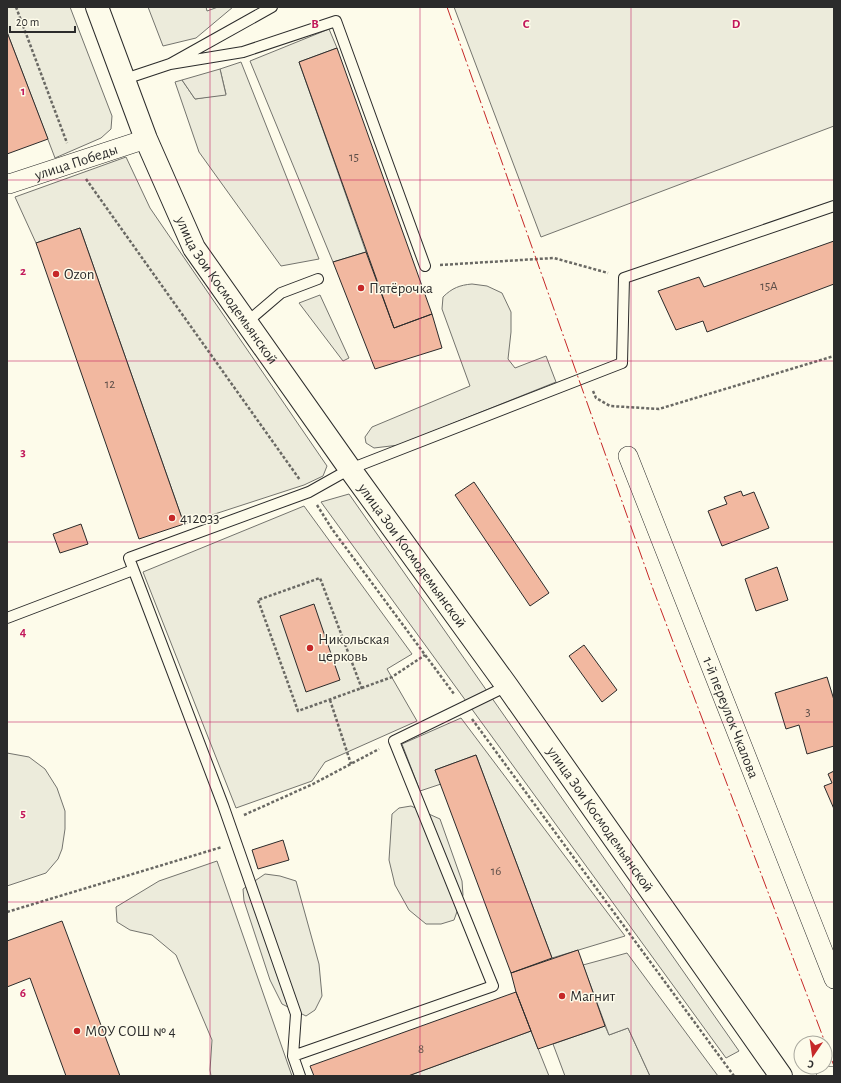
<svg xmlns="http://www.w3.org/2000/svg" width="841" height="1083" font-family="'Alegreya Sans',sans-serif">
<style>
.green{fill:#ecebdb;stroke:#74746e}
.parking{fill:#eceadb;stroke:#74746e}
.building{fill:#f2b8a0;stroke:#2b2b2b}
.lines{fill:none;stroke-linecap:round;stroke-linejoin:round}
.lane-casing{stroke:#2b2b2b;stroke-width:12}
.street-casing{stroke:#2b2b2b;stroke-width:20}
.primary-casing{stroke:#2b2b2b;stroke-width:24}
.path{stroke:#6a6964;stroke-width:2.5;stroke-dasharray:3 2;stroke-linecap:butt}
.lane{stroke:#fdfbea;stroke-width:10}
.street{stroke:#fdfbea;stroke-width:19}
.primary{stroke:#fdfbea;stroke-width:22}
.power{stroke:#c62828;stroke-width:1;stroke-dasharray:14 3 2 3;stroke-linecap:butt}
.grid{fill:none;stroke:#c2185b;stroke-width:1;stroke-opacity:0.55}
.poi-dot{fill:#c62828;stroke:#fdfbea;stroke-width:1.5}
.labels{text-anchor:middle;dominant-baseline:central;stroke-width:3;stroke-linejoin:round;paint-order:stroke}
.number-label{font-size:13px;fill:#5d4e48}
.street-label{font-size:15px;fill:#2b2b2b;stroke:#fdfbea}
.poi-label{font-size:15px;fill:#2b2b2b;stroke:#fdfbea;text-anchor:start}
.grid-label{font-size:13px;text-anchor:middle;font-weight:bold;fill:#c2185b;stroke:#fdfbea;stroke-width:3;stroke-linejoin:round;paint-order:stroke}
</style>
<rect width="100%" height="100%" fill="#fdfbea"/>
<path class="green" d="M7,7H70L112,116L111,129L101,138L55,158L7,32Z
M148,7H206L207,11L218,7H233L196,38L163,46Z
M454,7H834V126L541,237Z
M329,29L337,48L299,62L366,252L333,262L250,61Z
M241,62L319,259L281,266L199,152L175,82L182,80L195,99L226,94L220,69Z
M126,157L150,208L327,466L323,476L304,485L184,524L80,228L36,243L15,197Z
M472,284L487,286L502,293L511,312V332L508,359L515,368L546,356L556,382L399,445L374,448L366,443L365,437L372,427L470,386L442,309L443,297C452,288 460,285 472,284Z
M320,295L349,358L343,361L299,303Z
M349,494L739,1051L726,1058L321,502Z
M304,506L412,654L387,669L417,721L325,762L312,781L236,808L143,572Z
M461,718L625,936L552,958L476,755L435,770L441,784L420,791L402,744Z
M7,753L29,757L45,769L57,788L65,811V829L62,849L58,859L46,873L7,886Z
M411,806L440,819L462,881L463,895L454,920L441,924H426L409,910L395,885L389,860L392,814L399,808Z
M217,861L292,1076H211L210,1070L212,1040L176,955L152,935L130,930L117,922L116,907L159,881Z
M265,874L280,876L296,881L319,964L322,996L315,1010L306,1016L282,1004L270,980L244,901L243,889Z
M605,1026L609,1035L628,1028L650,1076H565L553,1044Z
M531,1031L549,1076H408Z"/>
<path class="parking" d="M220,69L226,95L195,99L182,80Z
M627,953L718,1076H650L628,1028L609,1035L583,965Z"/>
<path class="building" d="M7,32L48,139L7,154Z
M337,48L432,314L394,328L299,62Z
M80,228L184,524L139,539L36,243Z
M834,241V284L707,332L703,321L676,330L658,291L699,277L704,287Z
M366,252L394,328L432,314L442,348L375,369L333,262Z
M474,482L549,593L530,606L455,495Z
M741,491L743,496L754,492L769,528L722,546L708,511L727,504L724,497Z
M81,524L88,544L60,553L53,534Z
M777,567L788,600L756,611L745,579Z
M314,604L340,680L306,692L280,616Z
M584,645L617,690L602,702L569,656Z
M827,677L834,700V746L807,754L799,725L786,729L775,693Z
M476,755L552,958L511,973L435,770Z
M834,771V809L824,786L832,783L828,774Z
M283,840L289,860L258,869L252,850Z
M62,921L120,1076H66L30,978L7,987V941Z
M578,950L605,1026L538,1049L516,992L511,973Z
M516,992L531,1031L408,1076H314L310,1066Z"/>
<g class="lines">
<g class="lane-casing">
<path id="lane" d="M170,64L243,52L336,21L425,266
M125,79L170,64L272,7
M247,322L281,293L318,279
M7,618L133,570
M293,1056L493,986L394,741L507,686
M300,1076L293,1056L296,1014L223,805L129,558L309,492L350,469L622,363L624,278L834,206"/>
</g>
<g class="street-casing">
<g id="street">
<path id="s1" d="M7,183L9,184L146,139"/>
<path id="s2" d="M628,456L834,979"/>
<path d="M826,1076H834"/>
</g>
</g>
<g class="primary-casing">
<g id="primary">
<path id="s3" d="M97,7L146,139L194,248L350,469L507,686L781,1076"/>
</g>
</g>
<path class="path" d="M16,7L67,143
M86,179L300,480
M440,265L554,258L608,273
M593,391L596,398L610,406L659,409L834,356
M317,505L332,529L454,694
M362,689L320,578L258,600L298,711L392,677L425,655
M330,700L351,764
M472,719L734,1076
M244,815L313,784L379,749
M7,912L222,847"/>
<use href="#lane" class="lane"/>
<use href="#street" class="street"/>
<use href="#primary" class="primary"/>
<path class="power" d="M447,7L653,589L834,1066"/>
</g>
<path class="grid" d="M210,7V1076M420,7V1076M631,7V1076M7,180H834M7,361H834M7,542H834M7,722H834M7,902H834"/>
<g class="poi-dot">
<circle cx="56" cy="274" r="4"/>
<circle cx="361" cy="288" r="4"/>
<circle cx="172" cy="518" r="4"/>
<circle cx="310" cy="648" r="4"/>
<circle cx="562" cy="996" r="4"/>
<circle cx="77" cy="1031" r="4"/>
</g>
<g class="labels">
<g class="number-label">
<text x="354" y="157">15</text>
<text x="769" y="286">15А</text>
<text x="110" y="384">12</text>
<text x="808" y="712">3</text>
<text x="496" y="871">16</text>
<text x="421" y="1049">8</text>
</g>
<g class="street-label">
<text stroke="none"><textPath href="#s1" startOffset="73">улица Победы</textPath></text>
<text stroke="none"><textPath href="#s3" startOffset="313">улица Зои Космодемьянской</textPath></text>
<text stroke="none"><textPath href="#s3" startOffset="637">улица Зои Космодемьянской</textPath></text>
<text stroke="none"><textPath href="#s2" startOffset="281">1-й переулок Чкалова</textPath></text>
<text stroke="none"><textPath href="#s3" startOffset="961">улица Зои Космодемьянской</textPath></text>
</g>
<g class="poi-label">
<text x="64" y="274">Ozon</text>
<text x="369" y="288">Пятёрочка</text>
<text x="180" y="518">412033</text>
<text x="318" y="639">Никольская<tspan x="318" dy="17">церковь</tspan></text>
<text x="570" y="996">Магнит</text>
<text x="85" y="1031">МОУ СОШ № 4</text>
</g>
</g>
<g class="grid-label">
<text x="315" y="28">B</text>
<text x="526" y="28">C</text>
<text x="736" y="28">D</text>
<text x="23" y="95">1</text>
<text x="23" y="275">2</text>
<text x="23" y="456">3</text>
<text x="23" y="636">4</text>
<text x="23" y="817">5</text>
<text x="23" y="997">6</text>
</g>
<rect width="841" height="1083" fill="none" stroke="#2b2b2b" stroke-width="16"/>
<g transform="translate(813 1055) rotate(193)"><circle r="19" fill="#fdfbea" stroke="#a9a89e"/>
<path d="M0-3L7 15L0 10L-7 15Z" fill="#c62828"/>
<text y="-6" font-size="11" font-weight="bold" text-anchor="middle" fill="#2b2b2b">С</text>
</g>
<path d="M10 26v6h65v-6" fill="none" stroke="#2b2b2b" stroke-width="2"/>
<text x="16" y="26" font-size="12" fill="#2b2b2b" stroke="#fdfbea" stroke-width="3" paint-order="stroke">20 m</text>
</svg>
